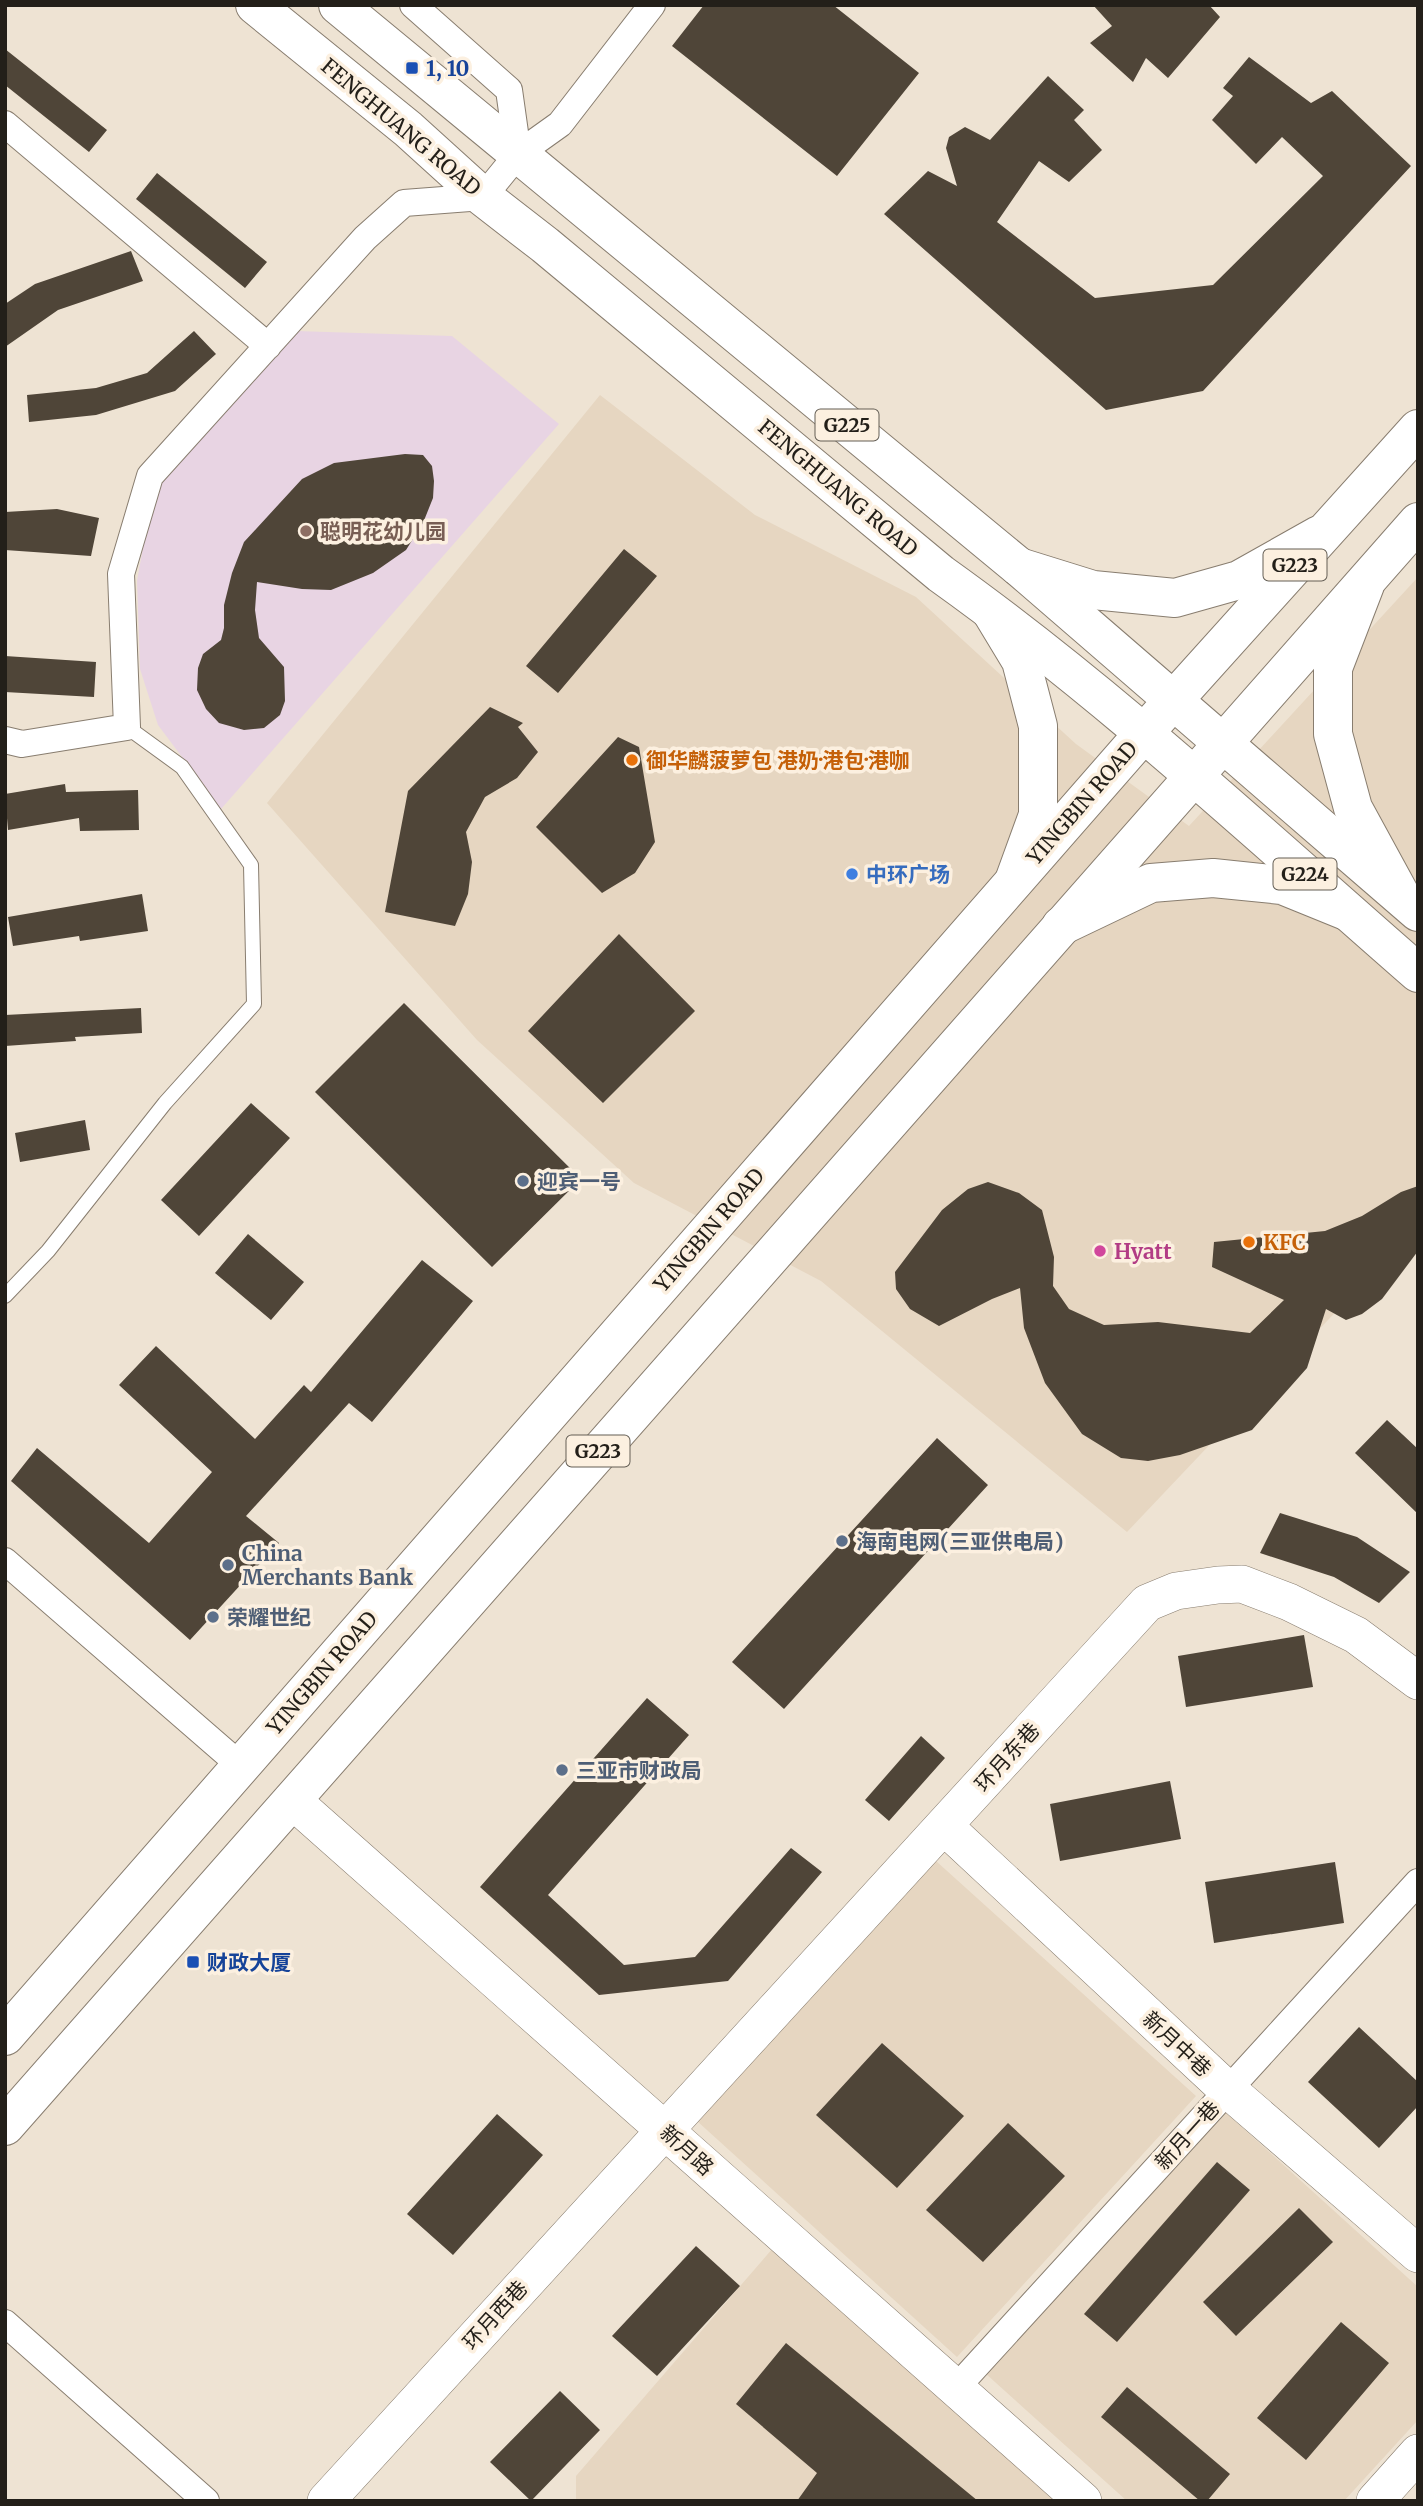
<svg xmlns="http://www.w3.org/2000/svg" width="1423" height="2506" font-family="Merriweather,'Noto Sans SC',serif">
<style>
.built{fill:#e6d6c1}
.education{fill:#e8d4e3}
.building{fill:#4f4538}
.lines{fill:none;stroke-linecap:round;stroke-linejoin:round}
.lane-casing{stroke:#887d6f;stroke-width:16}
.street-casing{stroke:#887d6f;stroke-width:28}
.secondary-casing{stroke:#887d6f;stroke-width:38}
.primary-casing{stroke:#887d6f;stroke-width:40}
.highway-casing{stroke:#887d6f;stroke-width:40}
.lane{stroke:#fff;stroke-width:14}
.street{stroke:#fff;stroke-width:26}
.secondary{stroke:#fff;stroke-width:37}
.primary{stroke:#fff;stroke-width:38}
.highway{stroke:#fff;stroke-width:38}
.transit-dot{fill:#1a4fb4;stroke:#fcf0e0;stroke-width:2.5}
.education-dot{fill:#8d6e63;stroke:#fcf0e0;stroke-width:2.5}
.food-dot{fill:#e8710a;stroke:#fcf0e0;stroke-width:2.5}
.shop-dot{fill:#3f7fe0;stroke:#fcf0e0;stroke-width:2.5}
.service-dot{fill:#5c6f8a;stroke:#fcf0e0;stroke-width:2.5}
.hotel-dot{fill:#d1479c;stroke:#fcf0e0;stroke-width:2.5}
.labels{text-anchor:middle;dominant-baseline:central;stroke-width:7;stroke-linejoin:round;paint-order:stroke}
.shield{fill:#fcf0e0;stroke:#645e55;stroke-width:2}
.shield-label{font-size:19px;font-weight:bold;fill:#231f19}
.transit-label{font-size:21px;font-weight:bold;fill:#164399;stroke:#fcf0e0;text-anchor:start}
.street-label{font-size:21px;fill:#231f19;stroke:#fcf0e0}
.education-label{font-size:21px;font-weight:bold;fill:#785e54;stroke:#fcf0e0;text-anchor:start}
.food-label{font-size:21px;font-weight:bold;fill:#c56008;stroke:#fcf0e0;text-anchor:start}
.shop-label{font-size:21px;font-weight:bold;fill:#366cbe;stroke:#fcf0e0;text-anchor:start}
.service-label{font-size:21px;font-weight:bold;fill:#4e5e75;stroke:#fcf0e0;text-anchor:start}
.hotel-label{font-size:21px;font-weight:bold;fill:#b23c85;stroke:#fcf0e0;text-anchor:start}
</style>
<rect width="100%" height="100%" fill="#eee3d3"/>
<path class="built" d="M600,395L755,515L916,597L1076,744L1189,826L1418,577V1225L1127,1532L821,1281L634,1183L477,1040L267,803Z
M936,1861L1196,2096L957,2357L697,2121Z
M1225,2112L1418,2287V2420L1344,2501H1127L985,2373Z
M773,2248L1067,2501H576V2476Z"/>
<path class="education" d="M296,331L452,336L559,424L221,809L158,725L140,669L137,581L155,481Z"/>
<path class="building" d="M704,5H833L919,73L837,176L672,46Z
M1093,5H1209L1220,17L1168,78L1146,58L1133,82L1090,43L1112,26Z
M5,49L107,130L89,152L5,85Z
M1249,57L1311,103L1332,91L1411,166L1203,391L1106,410L884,214L928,171L957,186L946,148L949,137L965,127L990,140L1048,76L1084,110L1074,120L1102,150L1069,182L1039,161L997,222L1095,298L1213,285L1323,176L1282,137L1256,164L1212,120L1233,96L1223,88Z
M157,173L267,262L245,288L136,199Z
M131,251L143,281L58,310L5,347V304L35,284Z
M194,331L216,354L175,391L96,415L29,422L27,395L96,388L147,373Z
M405,454L423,455L432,466L434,481L433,498L423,523L406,550L373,573L331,590L302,589L257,582L255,610L259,638L284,667L285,701L280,715L264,728L244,730L219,723L206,709L197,690L198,668L203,654L221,640L224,628V605L232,573L244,542L302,479L334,463Z
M57,509L99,518L91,556L5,550V512Z
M624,549L657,576L558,693L526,666Z
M5,656L96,662L94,697L5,692Z
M490,707L523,723L518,727L538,752L517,778L485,797L466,832L472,862L468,894L455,926L385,912L408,791Z
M618,737L639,747L655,842L635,873L602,893L536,827Z
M65,784L66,792L138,790L139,830L80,831L79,818L8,830L5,794Z
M142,894L148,931L80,941L79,936L13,946L8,917Z
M619,934L695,1011L603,1103L528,1031Z
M404,1003L581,1179L492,1267L315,1092Z
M141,1008L142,1033L75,1037L76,1041L5,1046V1015Z
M251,1103L290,1138L199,1236L161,1200Z
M85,1120L90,1150L20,1162L15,1133Z
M988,1182L1019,1193L1042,1210L1054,1257L1053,1286L1069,1309L1104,1325L1158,1322L1250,1333L1284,1300L1212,1267L1214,1242L1325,1231L1362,1216L1401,1192L1418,1186V1251L1382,1299L1362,1314L1346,1320L1326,1309L1307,1368L1252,1430L1180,1455L1148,1461L1121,1458L1082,1434L1045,1383L1024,1328L1020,1288L992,1299L939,1326L910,1309L896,1289L895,1272L942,1210L968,1189Z
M248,1234L304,1282L271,1320L215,1273Z
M422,1260L473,1301L372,1422L349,1403L246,1516L279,1543L190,1640L11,1481L37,1448L149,1543L212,1472L119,1385L156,1346L255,1439L304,1385L311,1392Z
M1387,1420L1418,1449V1514L1355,1453Z
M937,1438L988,1485L784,1709L732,1662Z
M1280,1513L1357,1537L1410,1572L1379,1603L1334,1577L1260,1553Z
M1304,1635L1313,1687L1186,1707L1178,1656Z
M647,1698L689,1735L548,1895L624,1965L695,1957L791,1848L822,1872L728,1981L599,1995L480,1887Z
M921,1736L945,1758L889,1821L865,1800Z
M1170,1781L1181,1839L1060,1861L1050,1804Z
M1335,1862L1344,1923L1214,1943L1205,1882Z
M1359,2027L1418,2082V2106L1379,2148L1308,2082Z
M882,2043L964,2116L897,2188L816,2115Z
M497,2114L543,2155L453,2255L407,2214Z
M1008,2123L1065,2176L983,2262L926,2210Z
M1217,2162L1250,2190L1117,2342L1084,2314Z
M1299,2208L1333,2242L1236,2336L1203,2302Z
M696,2246L740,2286L657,2376L612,2336Z
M1341,2322L1389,2363L1306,2460L1257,2418Z
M786,2343L978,2501H797L817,2473L736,2404Z
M1127,2387L1230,2474L1207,2501H1200L1101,2417Z
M560,2391L600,2430L531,2501L490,2462Z"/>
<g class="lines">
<g class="lane-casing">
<path id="lane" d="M5,1296L48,1251L165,1103L254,1004L251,865L182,767L127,727"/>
</g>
<g class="street-casing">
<path id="street" d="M413,5L509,90L518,154
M5,124L268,346
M5,740L22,744L127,727L121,574L150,476L365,238L404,203L483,197L518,154L560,124L652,5
M5,1561L241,1766
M5,2323L206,2501
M956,2388L1418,1882"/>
</g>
<g class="secondary-casing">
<path id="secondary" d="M292,1800L1083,2501
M944,1826L1219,2082L1418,2254
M326,2501L1147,1603L1176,1591L1218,1585L1242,1584L1289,1602L1356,1635L1418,1681
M1375,2501L1418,2453"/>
</g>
<g class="primary-casing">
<path id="primary" d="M1019,567L1093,590L1175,598L1239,580L1319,535
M1365,585L1333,668V734L1353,808L1401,896
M992,613L1021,661L1038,726V815L1014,881
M1061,926L1151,883L1213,878L1282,885L1346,911"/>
</g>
<g class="highway-casing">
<path id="highway" d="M255,5L408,129L483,197L545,245L941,574C1109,694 1262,837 1418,973
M338,5L1019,567L1418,912
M5,2036L1144,733L1418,429
M5,2126L1418,522"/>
</g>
<use href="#lane" class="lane"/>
<use href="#street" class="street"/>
<use href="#secondary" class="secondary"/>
<use href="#primary" class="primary"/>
<use href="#highway" class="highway"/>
</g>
<g class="transit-dot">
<rect x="405" y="61" width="14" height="14" rx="3.5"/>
<rect x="186" y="1955" width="14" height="14" rx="3.5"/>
</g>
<circle class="education-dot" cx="306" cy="531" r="7"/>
<g class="food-dot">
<circle cx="632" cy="760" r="7"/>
<circle cx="1249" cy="1242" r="7"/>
</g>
<circle class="shop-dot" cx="852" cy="874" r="7"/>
<g class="service-dot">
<circle cx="523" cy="1181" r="7"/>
<circle cx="842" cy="1541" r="7"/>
<circle cx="228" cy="1565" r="7"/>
<circle cx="213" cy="1617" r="7"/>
<circle cx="562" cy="1770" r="7"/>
</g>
<circle class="hotel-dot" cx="1100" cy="1251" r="7"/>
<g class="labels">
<g class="shield">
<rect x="815.5" y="409.5" width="63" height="31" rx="5"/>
<rect x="1263.5" y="549.5" width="63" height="31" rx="5"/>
<rect x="1273.5" y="858.5" width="63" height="31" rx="5"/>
<rect x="566.5" y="1435.5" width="63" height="31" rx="5"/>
</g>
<g class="shield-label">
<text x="847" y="425">G225</text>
<text x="1295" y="565">G223</text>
<text x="1305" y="874">G224</text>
<text x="598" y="1451">G223</text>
</g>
<g class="transit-label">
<text x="426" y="68">1, 10</text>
<text x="207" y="1962">财政大厦</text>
</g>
<g class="street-label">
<text transform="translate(401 127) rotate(40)">FENGHUANG ROAD</text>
<text transform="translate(838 488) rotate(40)">FENGHUANG ROAD</text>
<text transform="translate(1082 803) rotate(-49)">YINGBIN ROAD</text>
<text transform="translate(709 1230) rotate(-49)">YINGBIN ROAD</text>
<text transform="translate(322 1673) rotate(-49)">YINGBIN ROAD</text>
<text transform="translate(1007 1757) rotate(-48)">环月东巷</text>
<text transform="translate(1177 2044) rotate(43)">新月中巷</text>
<text transform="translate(1187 2135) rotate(-48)">新月一巷</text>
<text transform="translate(687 2150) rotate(42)">新月路</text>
<text transform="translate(495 2315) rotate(-48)">环月西巷</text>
</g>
<g class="education-label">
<text x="320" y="531">聪明花幼儿园</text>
</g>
<g class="food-label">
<text x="646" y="760">御华麟菠萝包 港奶·港包·港咖</text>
<text x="1263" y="1242">KFC</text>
</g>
<g class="shop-label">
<text x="866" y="874">中环广场</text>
</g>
<g class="service-label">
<text x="537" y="1181">迎宾一号</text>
<text x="856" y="1541">海南电网(三亚供电局)</text>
<text x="242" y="1553">China<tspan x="242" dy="24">Merchants Bank</tspan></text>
<text x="227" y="1617">荣耀世纪</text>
<text x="576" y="1770">三亚市财政局</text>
</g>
<g class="hotel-label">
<text x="1114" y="1251">Hyatt</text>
</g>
</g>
<rect width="1423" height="2506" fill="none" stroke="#231f19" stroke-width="14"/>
</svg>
